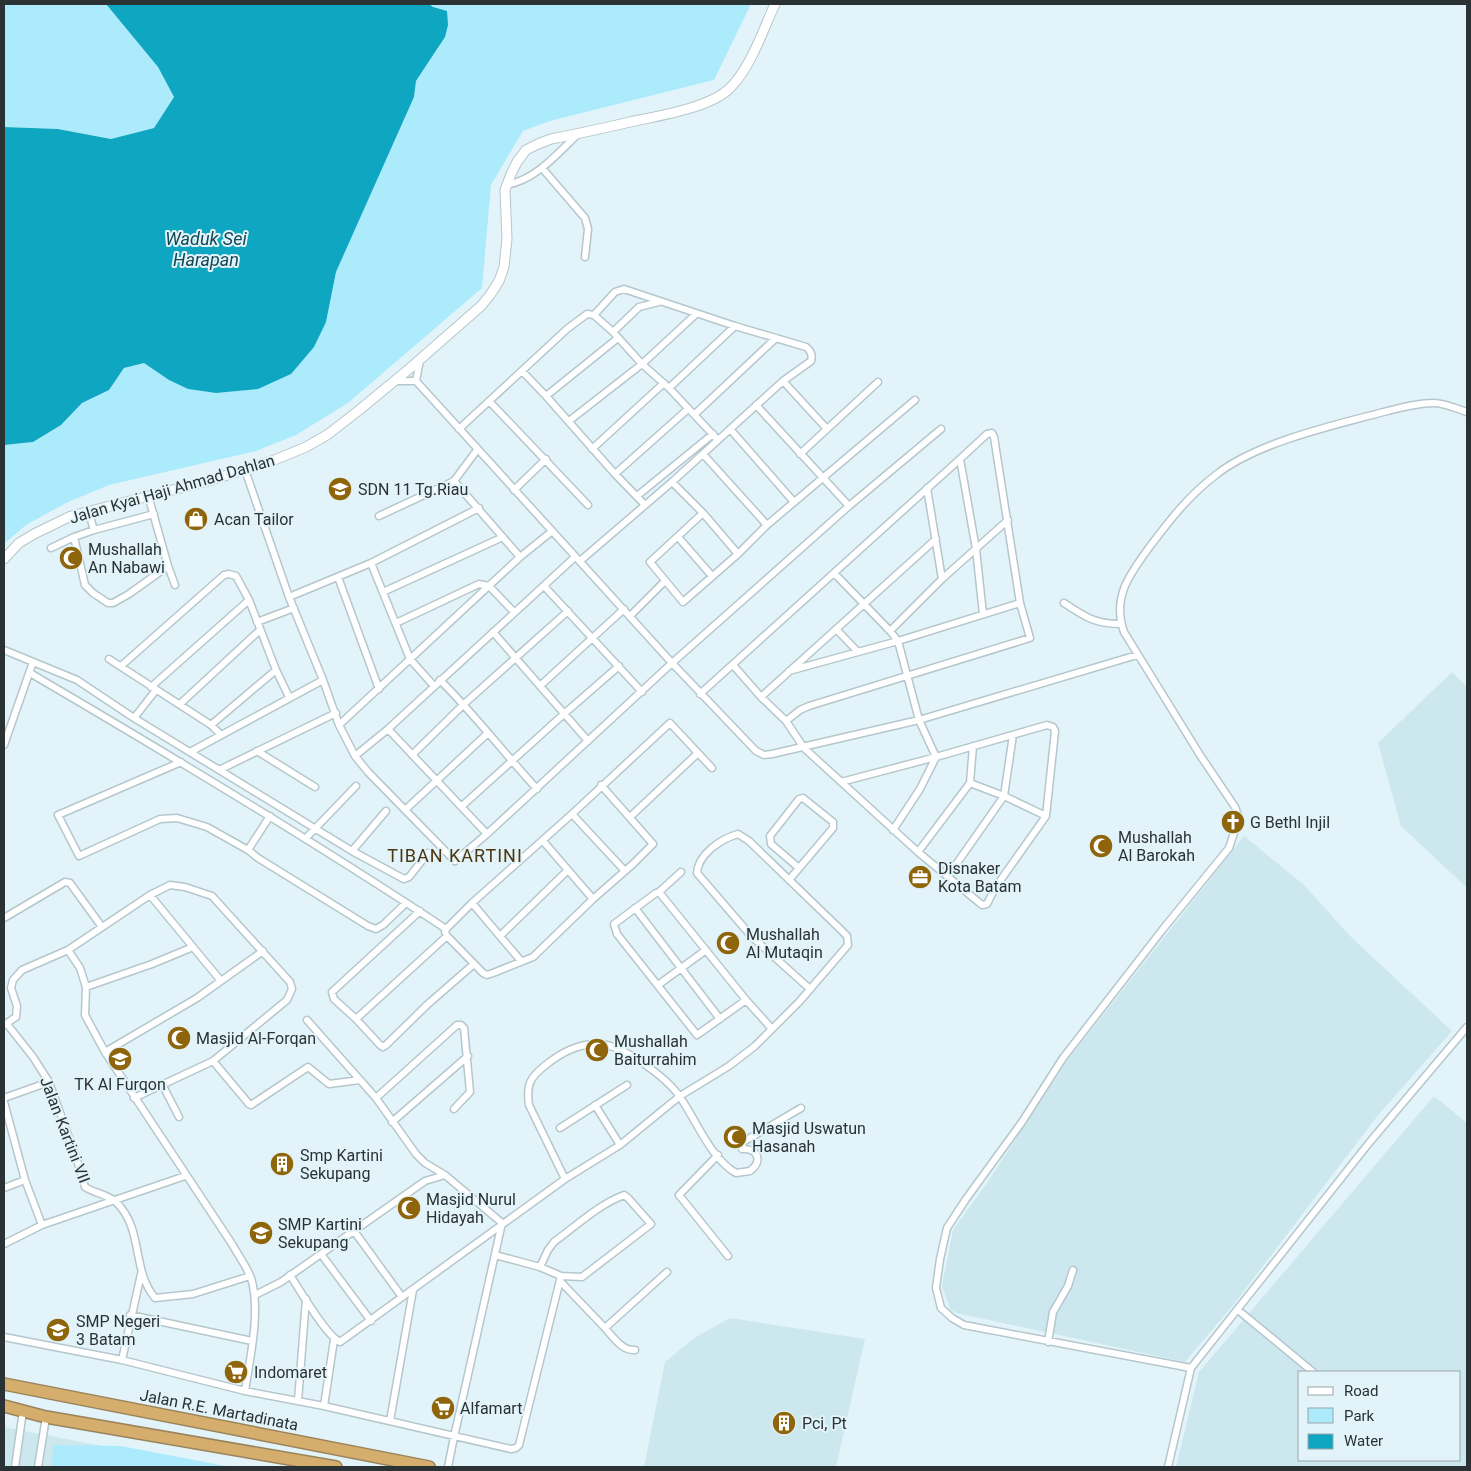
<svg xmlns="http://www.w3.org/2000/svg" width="1471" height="1471" font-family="Roboto,sans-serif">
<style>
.built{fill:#cde7ee;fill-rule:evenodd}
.green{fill:#acebfc}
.water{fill:#0fa6c2}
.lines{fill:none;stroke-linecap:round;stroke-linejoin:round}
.street-casing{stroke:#b5c7cc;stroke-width:9}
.secondary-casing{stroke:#b5c7cc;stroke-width:11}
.highway-casing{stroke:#9a835a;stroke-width:14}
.street{stroke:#fff;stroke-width:6}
.secondary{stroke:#fff;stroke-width:9}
.highway{stroke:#d5ae6e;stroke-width:11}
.labels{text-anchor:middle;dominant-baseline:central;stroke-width:4;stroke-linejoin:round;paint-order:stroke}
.street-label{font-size:16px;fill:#2b3234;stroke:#e2f4f9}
.poi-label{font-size:16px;fill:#2b3234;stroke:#e2f4f9;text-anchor:start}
.water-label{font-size:18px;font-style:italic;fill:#114854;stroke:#e2f4f9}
.neighbourhood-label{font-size:18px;letter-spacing:1px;fill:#4b3711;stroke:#e2f4f9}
</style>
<rect width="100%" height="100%" fill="#e2f4f9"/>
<path class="built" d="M1452,672L1467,687V888L1401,826L1378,743Z
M1244,836L1304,885L1353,939L1452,1031L1379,1114L1234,1304L1185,1362L956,1313L950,1309L942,1286L953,1230L987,1183L1069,1058Z
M1434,1096L1467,1123V1467H1176L1199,1372ZM1300,1372H1460V1460H1300Z
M730,1318L865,1339L836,1467H644L665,1362L694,1338Z
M4,1427L212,1467H4Z"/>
<path class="green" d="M4,4H106L158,67L174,97L154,128L111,139L58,129L4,127Z
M403,4H751L714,80L550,121L523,131L491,185L482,288L348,403L296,435L256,451L109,485L66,503L26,525L4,544V445L33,442L61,425L82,403L109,390L124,368L144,363L169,380L188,389L216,393L257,389L291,374L326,322L336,272L414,97L416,81L439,47Z
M54,1445L121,1446L231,1467H52L51,1464Z"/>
<path class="water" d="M106,4H429L433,7L447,11L448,25L445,37L416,81L414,97L336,272L326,322L314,347L291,374L258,389L216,393L188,389L169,380L144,363L124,368L109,390L82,403L61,425L33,442L4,445V127L58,129L111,139L154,128L174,97L158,67Z"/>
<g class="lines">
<g class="street-casing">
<path id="street" d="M542,168L585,218L588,229L585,257
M506,185C536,180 558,153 579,133
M613,332L639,307L659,302
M522,371L546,396L615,474L645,505
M394,381H416L672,663L756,751L764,755L772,754L919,720L1137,655
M416,381L420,360
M783,381L827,429
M669,388L735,326
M546,396L618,338
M489,401L588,505
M695,414L776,338
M569,421L642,364L696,314
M459,429L567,329L587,314L594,315L613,332L642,364L669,388L718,440
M730,429L794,502
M592,449L664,383
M703,454L767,525
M800,454L878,382
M960,459L976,549L983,614
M245,470L289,597L323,680L339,725L355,756L368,772L455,861L487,834L672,663L849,506L756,405
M615,474L688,409
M454,481L520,557
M672,482L703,513L738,554
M927,488L942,579
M514,490L546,459
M148,495L168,566L175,585
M637,496L713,434
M849,506L941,429
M703,513L650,562L683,602L738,554L767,525L915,400
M379,516L454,481L477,450
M94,530L154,514
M74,537L85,585L93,593L108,603H113L129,594L168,566
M678,537L712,576
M51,548L74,537L94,530L88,510
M580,561L672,482L783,381L811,361C813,355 811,351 806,347L735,326L624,289L615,292L594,315
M371,563L410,659L434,686
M834,573L890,631L898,641L919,720L936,757L920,789L893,830
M338,577L379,689
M544,586L642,692
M383,592L503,537
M289,597L371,563L479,508
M1064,603C1085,617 1095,624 1121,624
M630,616L665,581
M257,622L294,608
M396,623L479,584L489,586L514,612
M836,629L858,652
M890,631L942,579L1008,520
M493,632L588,741
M4,650L77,680L134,718L352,851L404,879L409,877L428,853
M109,659L211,725L221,735
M733,665L761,697L786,721L804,748L918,852L982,905L987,904L995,888L1046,816L1055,731L1053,727L1047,725L936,757L841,782
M121,666L224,575L229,574L236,576L249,600
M789,671L898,641L1020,603
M30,673C170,755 310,839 446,929
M440,680C475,715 504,753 537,789
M541,685L624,609
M151,687L249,600L276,670L289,697
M700,694L960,459L987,434L992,433L994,437L1020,603L1030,638L809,706L800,710L786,721
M761,697L936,539
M180,704L260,630
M134,718L156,690
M211,725L276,670
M339,725L520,557L551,532
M388,729L487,834
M4,745L33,662
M257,751L315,787
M190,752L323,680
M412,755L464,704L568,611
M355,756L388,729L575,557
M181,762L58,815L79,856L160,819L177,818L207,827L248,850
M219,770L336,713
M970,783L973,746
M601,785L653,844L633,864L593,899L533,957L493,973L487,975L483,973L447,936L445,932L446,929L472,903L572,814L670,723L712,768
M462,806L565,713L619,666
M405,810L488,733
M572,814L625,871
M270,816L248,850L258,858L368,926L376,929L383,925L406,903
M630,817L698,753
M306,838L356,786
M543,841L593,899
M352,851L386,811
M918,852L970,783L1004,796L1046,816
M948,876L1004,796L1013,735
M789,880L833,828V822L803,798L799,799L770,836L771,844L799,868
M659,892L681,872
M150,895L221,981
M472,903L521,961
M635,908L720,1019
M420,911L332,992L334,999L356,1019L380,1045L383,1047L386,1045L428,1004L474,964
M4,918L65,882L70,883L102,927
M500,936L568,870
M68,950L80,968L86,987L85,1015L105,1052L232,1244C238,1255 247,1267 251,1278C261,1310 250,1358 245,1391
M658,985L706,950
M86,987L152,964L193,947
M746,1000L697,1035L617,934L614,924L656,893L659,892L746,1000L772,1029
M356,1019L447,936
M307,1020L376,1098L416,1154L425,1163L445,1175
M7,1024L33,1057L49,1082L77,1160L85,1187C94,1193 109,1195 116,1202C144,1229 131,1269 155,1298L193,1294L250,1276
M4,1025L16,1017L17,1006L11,988L13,980L22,970L68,950L150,895L170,885L185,887L212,896L290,982L292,989L287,1000L213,1061L134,1098
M105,1052L197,998L263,951
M213,1061L249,1104L251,1105L308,1067L329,1084L360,1080
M162,1084L179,1117
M4,1098L49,1082
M376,1098L457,1025H461L464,1028L470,1092L454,1109
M4,1102L25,1180L42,1225
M595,1105L620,1145
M392,1122L468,1056
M560,1128L627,1085
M718,1155L679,1195L728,1256
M565,1179L529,1105C526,1084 530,1077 547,1064C562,1052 579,1043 599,1044C622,1044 667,1078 680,1097C696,1120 711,1159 736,1173L750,1171C763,1161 758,1148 742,1149L743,1142L801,1108
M4,1188L25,1180
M354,1231L402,1297
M4,1244L42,1225L185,1176
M321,1254L371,1321
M495,1255L540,1267L561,1276L582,1277L651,1224L628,1198L624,1195C598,1205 576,1226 554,1242L548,1250L540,1267
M290,1275C299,1289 327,1337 340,1342L565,1179L620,1145L680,1096L729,1066L755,1046L799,1002L848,945L847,936L839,928L749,841L738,834C721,839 698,854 697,873L752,937L810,989
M560,1281L605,1328L667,1272
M255,1295L281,1282L425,1181L445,1175L502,1223L454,1437L448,1467
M1238,1310L1313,1372
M130,1315L252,1341
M605,1328C613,1337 622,1351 635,1350
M4,1337L122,1360L245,1391L324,1406L511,1449L516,1448L519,1445L561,1276
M1048,1342L1053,1312L1068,1286L1073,1270
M122,1360L141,1274
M1191,1368L964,1325L952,1318L941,1308L936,1288L940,1259L947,1228L966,1199L1022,1122L1063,1058L1163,929L1229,848L1239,818L1235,807L1200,755L1124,632C1112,598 1129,575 1148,549C1169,521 1188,496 1217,474C1254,445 1322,428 1368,416C1389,411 1412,403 1434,403C1445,403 1457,409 1467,412
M298,1401L306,1299
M324,1406L334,1340
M390,1421L413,1290
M15,1467L23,1411
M38,1467L46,1417
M1168,1467L1191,1368L1369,1143L1467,1027"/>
</g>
<g class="secondary-casing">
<path id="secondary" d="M4,559L19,543L34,534L71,516L208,481L272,461L306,447L327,435L358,411L409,369L481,306L490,295L499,281L504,267L507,239L505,190L511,174L517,162L526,150L538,144L551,139C577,134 604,128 630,122C658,116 710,108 730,88C751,67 763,30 775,4"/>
</g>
<g class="highway-casing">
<path id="highway" d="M4,1384L429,1467
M4,1406L46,1417L336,1467"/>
</g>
<use href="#street" class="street"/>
<use href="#secondary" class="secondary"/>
<use href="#highway" class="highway"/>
</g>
<defs>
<g id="school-disc" transform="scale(1.25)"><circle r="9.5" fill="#8e650b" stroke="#e2f4f9"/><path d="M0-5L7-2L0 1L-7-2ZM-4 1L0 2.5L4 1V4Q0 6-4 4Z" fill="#fff"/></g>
<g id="shop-disc" transform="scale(1.25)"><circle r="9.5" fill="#8e650b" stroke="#e2f4f9"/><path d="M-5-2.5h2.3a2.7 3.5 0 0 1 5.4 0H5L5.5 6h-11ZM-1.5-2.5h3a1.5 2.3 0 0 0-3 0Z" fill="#fff"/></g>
<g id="mosque-disc" transform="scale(1.25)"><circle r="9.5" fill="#8e650b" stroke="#e2f4f9"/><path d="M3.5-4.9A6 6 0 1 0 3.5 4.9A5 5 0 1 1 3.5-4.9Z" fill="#fff"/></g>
<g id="church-disc" transform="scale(1.25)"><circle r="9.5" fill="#8e650b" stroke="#e2f4f9"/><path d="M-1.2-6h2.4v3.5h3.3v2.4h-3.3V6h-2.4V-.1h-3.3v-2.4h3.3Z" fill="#fff"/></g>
<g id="office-disc" transform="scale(1.25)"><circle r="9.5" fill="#8e650b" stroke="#e2f4f9"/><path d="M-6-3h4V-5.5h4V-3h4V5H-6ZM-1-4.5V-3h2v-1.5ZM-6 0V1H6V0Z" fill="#fff"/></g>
<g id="building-disc" transform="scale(1.25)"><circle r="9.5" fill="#8e650b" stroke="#e2f4f9"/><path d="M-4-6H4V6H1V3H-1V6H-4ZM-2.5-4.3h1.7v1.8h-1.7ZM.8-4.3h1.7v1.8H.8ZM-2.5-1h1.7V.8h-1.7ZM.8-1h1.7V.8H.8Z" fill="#fff"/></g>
<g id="supermarket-disc" transform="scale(1.25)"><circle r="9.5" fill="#8e650b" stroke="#e2f4f9"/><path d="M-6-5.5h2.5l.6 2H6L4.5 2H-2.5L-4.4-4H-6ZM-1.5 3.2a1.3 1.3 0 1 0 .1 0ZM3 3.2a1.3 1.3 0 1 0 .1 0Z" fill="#fff"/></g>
</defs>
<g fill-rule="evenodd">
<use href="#school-disc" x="340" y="489"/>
<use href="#shop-disc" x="196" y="519"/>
<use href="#mosque-disc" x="71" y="558"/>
<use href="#church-disc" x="1233" y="822"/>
<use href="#mosque-disc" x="1101" y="846"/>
<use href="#office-disc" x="920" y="877"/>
<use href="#mosque-disc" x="728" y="943"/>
<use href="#mosque-disc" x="179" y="1038"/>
<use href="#mosque-disc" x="597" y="1050"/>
<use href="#school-disc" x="120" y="1059"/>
<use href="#mosque-disc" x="735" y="1137"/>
<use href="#building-disc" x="282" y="1164"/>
<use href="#mosque-disc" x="409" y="1208"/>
<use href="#school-disc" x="261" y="1233"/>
<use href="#school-disc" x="58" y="1330"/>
<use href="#supermarket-disc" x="236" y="1372"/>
<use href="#supermarket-disc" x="443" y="1408"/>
<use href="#building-disc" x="784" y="1423"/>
</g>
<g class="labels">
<g class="street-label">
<text transform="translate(172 489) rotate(-16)">Jalan Kyai Haji Ahmad Dahlan</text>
<text transform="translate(65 1130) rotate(69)">Jalan Kartini VII</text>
<text transform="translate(219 1410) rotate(11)">Jalan R.E. Martadinata</text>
</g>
<g class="poi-label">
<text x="358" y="489">SDN 11 Tg.Riau</text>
<text x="214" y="519">Acan Tailor</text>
<text x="88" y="549">Mushallah<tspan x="88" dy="18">An Nabawi</tspan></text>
<text x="1250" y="822">G Bethl Injil</text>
<text x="1118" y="837">Mushallah<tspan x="1118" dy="18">Al Barokah</tspan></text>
<text x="938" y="868">Disnaker<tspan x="938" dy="18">Kota Batam</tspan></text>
<text x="746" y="934">Mushallah<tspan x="746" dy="18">Al Mutaqin</tspan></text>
<text x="196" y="1038">Masjid Al-Forqan</text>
<text x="614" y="1041">Mushallah<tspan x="614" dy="18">Baiturrahim</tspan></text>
<text x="120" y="1084" text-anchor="middle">TK Al Furqon</text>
<text x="752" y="1128">Masjid Uswatun<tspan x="752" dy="18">Hasanah</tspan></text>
<text x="300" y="1155">Smp Kartini<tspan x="300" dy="18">Sekupang</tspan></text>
<text x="426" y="1199">Masjid Nurul<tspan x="426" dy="18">Hidayah</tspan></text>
<text x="278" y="1224">SMP Kartini<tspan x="278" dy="18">Sekupang</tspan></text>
<text x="76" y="1321">SMP Negeri<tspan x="76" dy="18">3 Batam</tspan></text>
<text x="254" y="1372">Indomaret</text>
<text x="460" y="1408">Alfamart</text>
<text x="802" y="1423">Pci, Pt</text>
</g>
<g class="water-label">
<text x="206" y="238">Waduk Sei<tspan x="206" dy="21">Harapan</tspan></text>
</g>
<g class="neighbourhood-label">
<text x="455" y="855">TIBAN KARTINI</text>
</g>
</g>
<rect width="1471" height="1471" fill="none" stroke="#2b3234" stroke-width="10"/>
<rect x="1298" y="1371" width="162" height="90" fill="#e2f4f9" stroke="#99a6aa"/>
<rect x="1308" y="1387" width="25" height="8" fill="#ffffff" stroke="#99a6aa"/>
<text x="1344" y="1396" font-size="15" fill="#2b3234">Road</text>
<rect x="1308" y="1408" width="25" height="15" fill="#acebfc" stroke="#99a6aa"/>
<text x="1344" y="1421" font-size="15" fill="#2b3234">Park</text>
<rect x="1308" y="1434" width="25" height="15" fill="#0fa6c2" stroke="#99a6aa"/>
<text x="1344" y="1446" font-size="15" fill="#2b3234">Water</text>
</svg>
